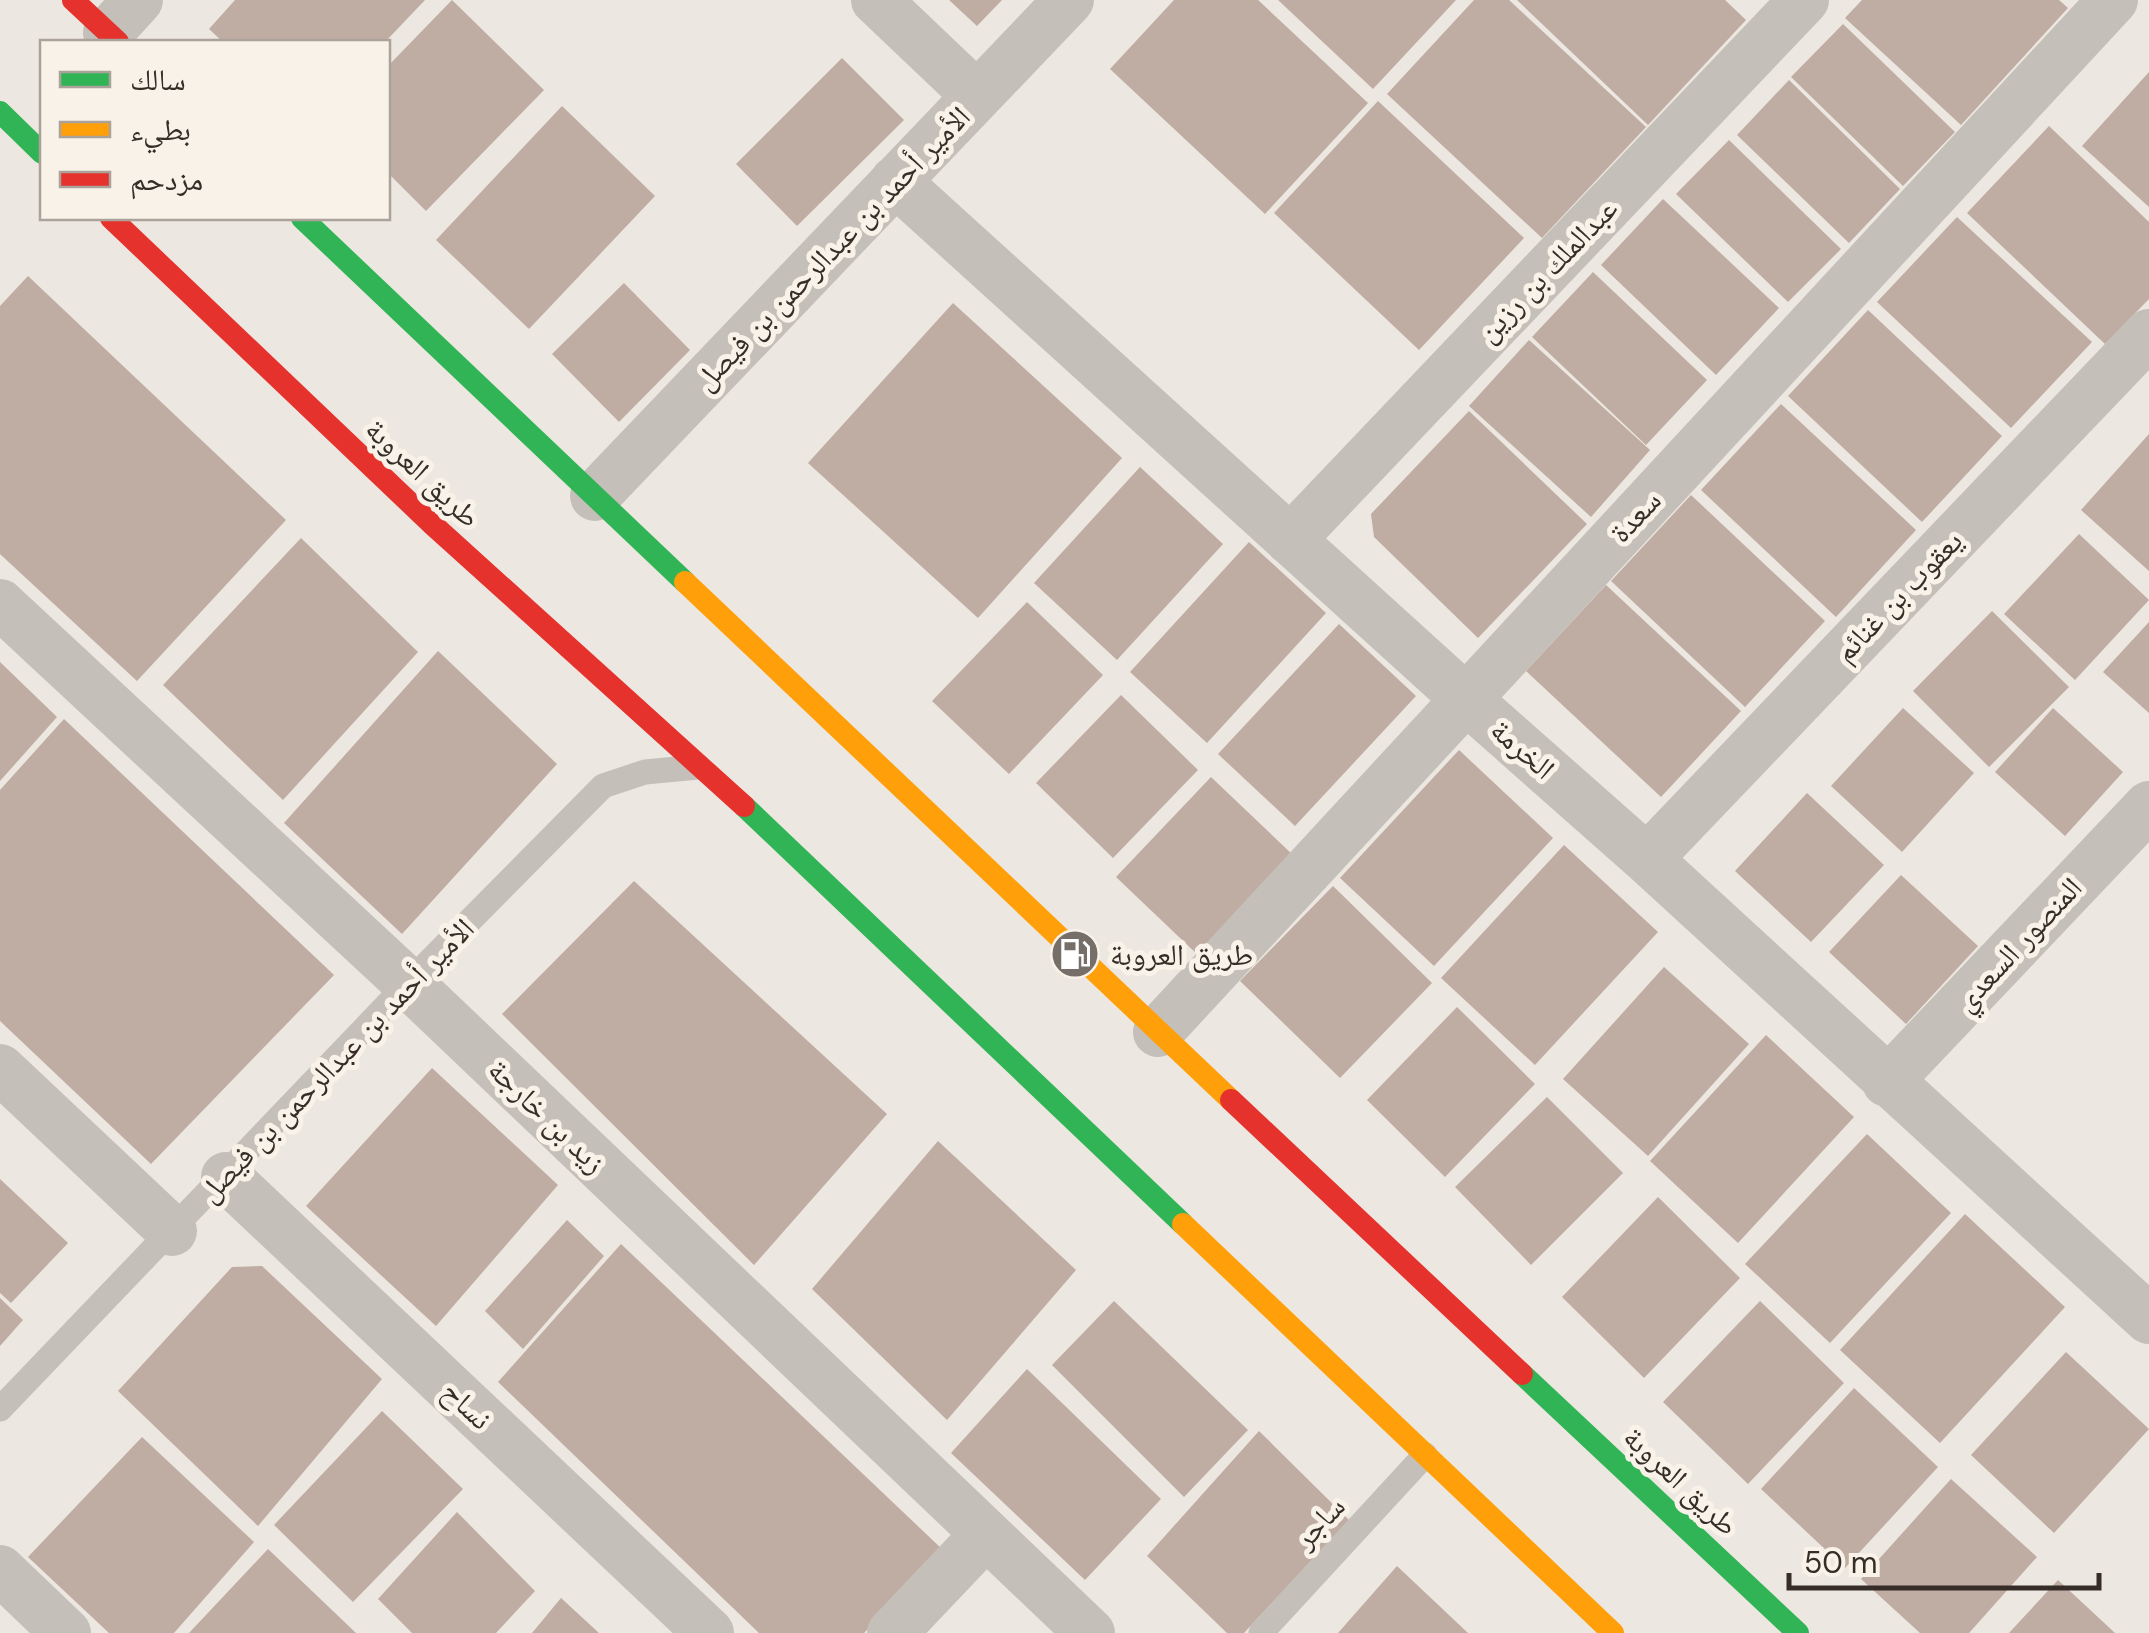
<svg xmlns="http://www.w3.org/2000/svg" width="2149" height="1633" font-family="'DM Sans','Noto Naskh Arabic',sans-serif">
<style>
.building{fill:#bfaca2}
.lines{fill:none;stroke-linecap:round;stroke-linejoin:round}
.lane{stroke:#c5bfba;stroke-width:25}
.street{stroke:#c5bfba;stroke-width:50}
.fast{stroke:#30b455;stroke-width:22}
.slow{stroke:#ff9f0a;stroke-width:22}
.jam{stroke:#e5322d;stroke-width:22}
.labels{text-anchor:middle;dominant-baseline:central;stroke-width:10;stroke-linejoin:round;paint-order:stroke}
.street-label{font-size:30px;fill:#362d28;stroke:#f9f2e8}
.poi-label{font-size:30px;fill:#362d28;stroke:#f9f2e8;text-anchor:start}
</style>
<rect width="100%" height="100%" fill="#ece7e0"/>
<path class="building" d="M235,0H425L385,42H223L209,29Z
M452,0L544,90L426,211L388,173V66Z
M949,0H1002L977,26Z
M1174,0H1258L1368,103L1265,214L1110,69Z
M1278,0H1456L1373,89Z
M1474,0H1509L1646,127L1542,238L1387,94Z
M1517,0H1725L1746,20L1648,125Z
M1862,0H2059L2068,8L1961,125L1845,18Z
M1843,24L1955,132L1903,186L1791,77Z
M842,58L904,120L797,226L736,164Z
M2149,72V207L2082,146Z
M1789,80L1900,189L1849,243L1737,135Z
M1378,101L1524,238L1419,350L1274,213Z
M562,106L655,196L529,329L436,240Z
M2049,126L2149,222V299L2105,344L1967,213Z
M1729,140L1841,249L1788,302L1676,194Z
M1663,199L1779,308L1716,375L1601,265Z
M1957,217L2092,342L2011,428L1877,302Z
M1593,272L1707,380L1646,445L1532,337Z
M28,276L286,520L137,681L0,554V306Z
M624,283L690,350L619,422L552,354Z
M953,303L1122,458L978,618L808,463Z
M1868,310L2002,436L1922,522L1788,396Z
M1529,340L1650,450L1591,517L1469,406Z
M1781,404L1916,530L1836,617L1701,490Z
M1469,411L1587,524L1478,638L1374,537L1371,514Z
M2149,434V571L2081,510Z
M1140,467L1223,544L1117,660L1034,583Z
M1691,495L1825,621L1745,707L1611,581Z
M2079,534L2149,600L2075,680L2004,614Z
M301,538L418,652L283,800L163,685Z
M1249,542L1326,613L1207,743L1130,672Z
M1606,585L1741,711L1661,797L1526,671Z
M1027,602L1103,675L1009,774L932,701Z
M1992,611L2069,687L1989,767L1913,691Z
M2149,622V713L2103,672Z
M1339,624L1416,696L1295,826L1218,754Z
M438,651L557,764L402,934L284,823Z
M0,662L57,717L0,781Z
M1121,695L1198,770L1113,858L1036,783Z
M1903,708L1974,773L1902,852L1831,786Z
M2053,708L2123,772L2065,836L1995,772Z
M64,719L334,975L151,1164L0,1021V790Z
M1459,750L1553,838L1434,966L1340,878Z
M1211,777L1295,857L1200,957L1116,877Z
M1807,793L1884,865L1811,942L1735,871Z
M1564,845L1658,932L1535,1065L1441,978Z
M1901,875L1978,946L1906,1024L1829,952Z
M634,881L887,1114L754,1265L502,1014Z
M1333,886L1432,983L1340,1078L1240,981Z
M1664,967L1749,1044L1648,1156L1563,1079Z
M1457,1007L1535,1084L1445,1177L1367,1100Z
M1766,1035L1854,1117L1738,1243L1650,1161Z
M432,1068L558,1185L436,1326L306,1206Z
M1547,1097L1623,1173L1531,1265L1455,1187Z
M1867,1134L1951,1213L1830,1343L1745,1264Z
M938,1141L1076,1270L947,1420L812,1289Z
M0,1179L68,1243L11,1303L0,1293Z
M1658,1197L1740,1278L1644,1378L1562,1297Z
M1965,1214L2065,1307L1940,1443L1840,1350Z
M567,1220L604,1256L523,1349L485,1311Z
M621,1244L943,1550L864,1633H759L498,1382Z
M262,1266L382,1379L258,1526L118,1391L232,1267Z
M0,1298L23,1320L0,1346Z
M1114,1301L1248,1430L1184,1497L1052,1365Z
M1760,1301L1844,1383L1748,1484L1663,1402Z
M2066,1352L2149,1429L2054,1533L1971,1455Z
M1027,1369L1161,1499L1085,1580L951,1453Z
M1854,1388L1938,1467L1845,1568L1761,1489Z
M382,1411L463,1489L353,1602L274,1525Z
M1259,1431L1349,1520L1244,1633H1227L1147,1556Z
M142,1437L254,1542L174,1633H109L28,1557Z
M1951,1479L2037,1557L1969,1633H1920L1861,1579Z
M457,1512L535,1591L496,1633H412L378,1599Z
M268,1549L356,1633H189Z
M1397,1566L1468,1633H1338Z
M2058,1580L2115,1633H2009Z
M561,1598L599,1633H532Z"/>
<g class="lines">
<path class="lane" d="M0,1409L408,983L603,786L645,772L698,767
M1261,1633L1425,1455"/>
<path class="street" d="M876,0L977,96
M108,33L138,0
M895,181L1466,699L1647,859L2149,1319
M595,496L1069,0
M1290,540L1804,0
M0,604L408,983L1090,1633
M1647,859L2149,334
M1158,1032L2113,0
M0,1069L172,1231
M1887,1082L2149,806
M226,1177L709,1633
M0,1570L66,1633
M892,1633L986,1534"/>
<path class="fast" d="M0,112L42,153
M302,218L685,582
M744,806L1183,1224
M1522,1374L1798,1633"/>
<path class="slow" d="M685,582L1231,1100
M1183,1224L1613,1633"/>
<path class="jam" d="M73,0L118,42
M111,218L432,524L744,806
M1231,1100L1522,1374"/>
</g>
<defs>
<g id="fuel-disc" transform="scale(2.5)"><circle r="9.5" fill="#766e68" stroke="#f9f2e8"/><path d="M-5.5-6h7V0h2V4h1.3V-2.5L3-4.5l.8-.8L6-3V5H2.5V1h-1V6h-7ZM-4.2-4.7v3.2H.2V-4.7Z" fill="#fff"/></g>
</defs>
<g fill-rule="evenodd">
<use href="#fuel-disc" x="1075" y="954"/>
</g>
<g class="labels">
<g class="street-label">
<text transform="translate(832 248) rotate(-46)">الأمير أحمد بن عبدالرحمن بن فيصل</text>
<text transform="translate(1547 270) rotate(-46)">عبدالملك بن رزين</text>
<text transform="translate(423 473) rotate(43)">طريق العروبة</text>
<text transform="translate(1635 516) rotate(-47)">سعدة</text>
<text transform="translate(1898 596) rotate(-46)">يعقوب بن غنائم</text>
<text transform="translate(1523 749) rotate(41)">الخرمة</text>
<text transform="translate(2018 944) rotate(-47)">المنصور السعدي</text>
<text transform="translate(336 1060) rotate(-46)">الأمير أحمد بن عبدالرحمن بن فيصل</text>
<text transform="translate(547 1116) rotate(44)">زيد بن خارجة</text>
<text transform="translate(467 1405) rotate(43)">نساح</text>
<text transform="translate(1681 1481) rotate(43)">طريق العروبة</text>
<text transform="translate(1319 1522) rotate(-47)">ساجر</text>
</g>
<g class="poi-label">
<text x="1110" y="954">طريق العروبة</text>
</g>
</g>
<rect x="40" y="40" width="350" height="180" fill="#f9f2e8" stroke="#aba39b" stroke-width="2.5"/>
<rect x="60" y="72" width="50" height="15" fill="#30b455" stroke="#aba39b" stroke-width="2.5"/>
<text x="130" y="90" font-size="30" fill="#362d28">سالك</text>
<rect x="60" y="122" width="50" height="15" fill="#ff9f0a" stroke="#aba39b" stroke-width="2.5"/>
<text x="130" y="140" font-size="30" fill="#362d28">بطيء</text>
<rect x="60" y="172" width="50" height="15" fill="#e5322d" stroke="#aba39b" stroke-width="2.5"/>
<text x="130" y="190" font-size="30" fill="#362d28">مزدحم</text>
<path d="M1789 1573v15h310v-15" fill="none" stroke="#362d28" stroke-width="5"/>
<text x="1804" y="1573" font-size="30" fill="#362d28" stroke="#f9f2e8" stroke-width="8" paint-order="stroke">50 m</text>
</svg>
